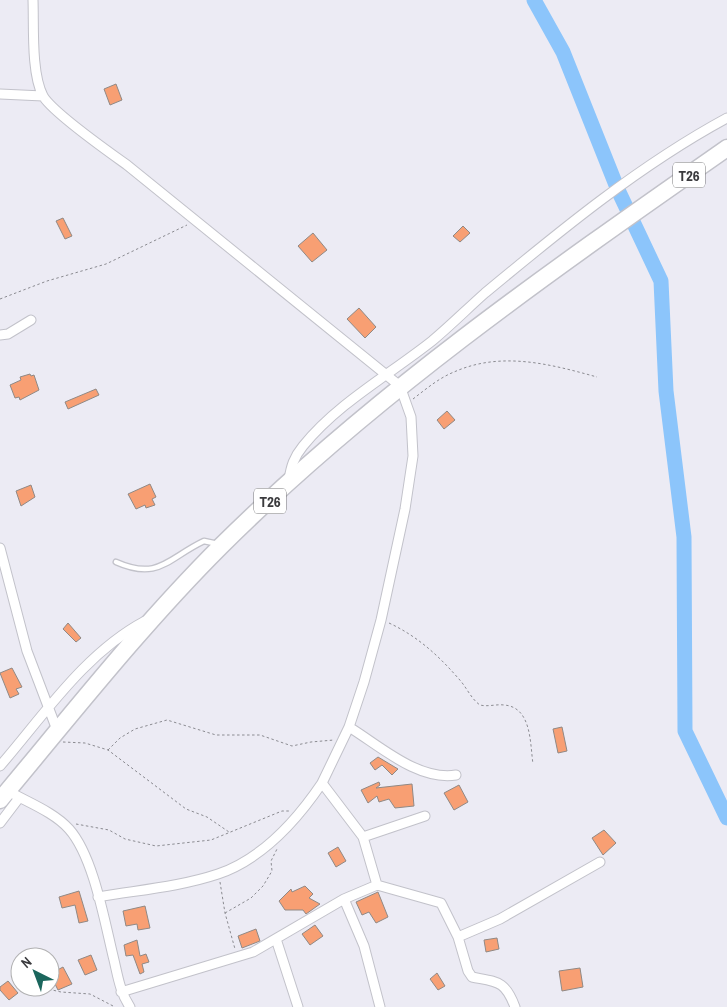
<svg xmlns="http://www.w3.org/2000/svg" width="727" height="1007" font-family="'Archivo Narrow',sans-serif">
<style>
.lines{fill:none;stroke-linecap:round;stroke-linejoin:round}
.river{stroke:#8cc5fb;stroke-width:15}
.building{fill:#f89f73;stroke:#908985}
.lane-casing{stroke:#c2c2ca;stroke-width:7}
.street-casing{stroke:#c2c2ca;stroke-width:11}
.highway-casing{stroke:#c2c2ca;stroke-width:19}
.path{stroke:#8b8b91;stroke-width:1;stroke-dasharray:2.5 2.5;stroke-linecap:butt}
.lane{stroke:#fff;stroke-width:4.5}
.street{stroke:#fff;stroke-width:9}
.highway{stroke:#fff;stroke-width:16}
.labels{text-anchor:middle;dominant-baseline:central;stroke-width:4.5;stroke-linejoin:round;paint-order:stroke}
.shield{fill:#fff;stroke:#757577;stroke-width:1}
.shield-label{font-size:15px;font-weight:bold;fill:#3a3a3d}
</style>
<rect width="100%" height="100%" fill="#ecebf4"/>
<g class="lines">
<path class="river" d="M534,0L563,52L618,190L661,281L666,391L684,537L685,731L727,818"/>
</g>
<path class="building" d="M116,84L122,100L110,105L104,89Z
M63,218L72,236L65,239L56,221Z
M463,226L470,233L460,242L453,236Z
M313,233L327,250L312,262L298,246Z
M359,308L376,327L365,338L347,319Z
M30,374L31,376L34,375L39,390L20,400L19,397L15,398L10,385L21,380L20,377Z
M96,389L99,395L68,409L65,402Z
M447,411L455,420L444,429L437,420Z
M150,484L156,497L152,499L155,505L146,508L145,505L136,509L128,494Z
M31,485L35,497L21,506L16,491Z
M68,623L81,638L76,642L63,629Z
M12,668L22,687L16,689L19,694L10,698L0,673Z
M562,727L567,751L558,753L553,729Z
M378,757L398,769L392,775L382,765L375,770L370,763Z
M379,782L380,785L376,788L412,784L414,806L395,808L389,799L379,802L377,796L368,803L361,790Z
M459,785L468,802L454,810L444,793Z
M604,830L616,843L603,855L592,838Z
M338,847L346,861L336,867L328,853Z
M305,886L313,894L309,898L320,904L306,914L303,910H285L279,901L291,889L292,892Z
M79,891L88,921L79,923L75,905L62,908L59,897Z
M378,892L388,917L376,923L369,912L362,915L356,902Z
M145,906L150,928L138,930L137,924L126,926L123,911Z
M315,925L323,936L310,945L302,934Z
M256,929L260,941L242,948L238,936Z
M497,938L499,949L486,952L484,940Z
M137,940L140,956L146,954L149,962L142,964L144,972L140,974L133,955L126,956L124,945Z
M91,955L97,970L85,975L78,960Z
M63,967L72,984L58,990L50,974Z
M580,968L583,987L562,991L559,971Z
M437,973L445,986L438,990L430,979Z
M8,981L18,993L9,1000L0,990V987Z"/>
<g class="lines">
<g class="lane-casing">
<path id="lane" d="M116,562C159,581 168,558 204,541L218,544"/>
</g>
<g class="street-casing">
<path id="street" d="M33,0C34,26 31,73 43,96C53,113 109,152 127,165L400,386L411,417L413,456L405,509L381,620L364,682L349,727L322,783L363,837L377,885
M0,94L43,96
M0,335L8,334L31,320
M289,480C291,466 294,457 303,446C338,403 389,375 432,341C450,326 467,309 485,293C561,230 640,165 727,118
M0,548L27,651L57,730
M349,727C380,746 418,781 456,775
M0,766C44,715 85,653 145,621
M8,791C27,802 54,812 69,829C94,857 105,924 114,960C118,977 120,992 130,1007
M0,823L19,798
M363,837L425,816
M98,897C138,890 179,887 218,874C262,859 297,820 322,783
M344,899L364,946L380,1007
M458,937L500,919L600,862
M276,939L298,1007
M121,992L253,952L344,899L377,885L441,903L458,937L468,971L472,977C497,982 505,980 515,1007"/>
</g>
<g class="highway-casing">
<path id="highway" d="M0,800C72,714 141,626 220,547C373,395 551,271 727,148"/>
</g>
<path class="path" d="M0,299L47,281L106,264L187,225
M413,399C426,389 439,378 454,372C501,351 550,364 597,377
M389,623C417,636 438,655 458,678C466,686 471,699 480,705C488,707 496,704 504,705C532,707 530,744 533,764
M63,742L85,743L108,750L186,809L207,817L229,832
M108,750L120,738L135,729L167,720L216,735H260L292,746L311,742L334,740
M76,824L109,830L125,839L156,846L211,840L282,811H289
M220,882L225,913L235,949
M225,913L251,898L263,886L272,871L271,861L277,849
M24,987H28
M39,987L61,992L90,994L115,1007"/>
<use href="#lane" class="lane"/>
<use href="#street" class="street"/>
<use href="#highway" class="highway"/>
</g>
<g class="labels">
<g class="shield">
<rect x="673" y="162.5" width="32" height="25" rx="4"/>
<rect x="254" y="488.5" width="32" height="25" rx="4"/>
</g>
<g class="shield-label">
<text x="689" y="175">T26</text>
<text x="270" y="501">T26</text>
</g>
</g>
<g transform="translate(35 972) rotate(318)"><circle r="24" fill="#ffffff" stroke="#b0b0b1"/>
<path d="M0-4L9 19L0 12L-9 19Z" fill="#1b665d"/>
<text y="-8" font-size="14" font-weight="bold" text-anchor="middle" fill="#3a3a3d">N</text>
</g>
</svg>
